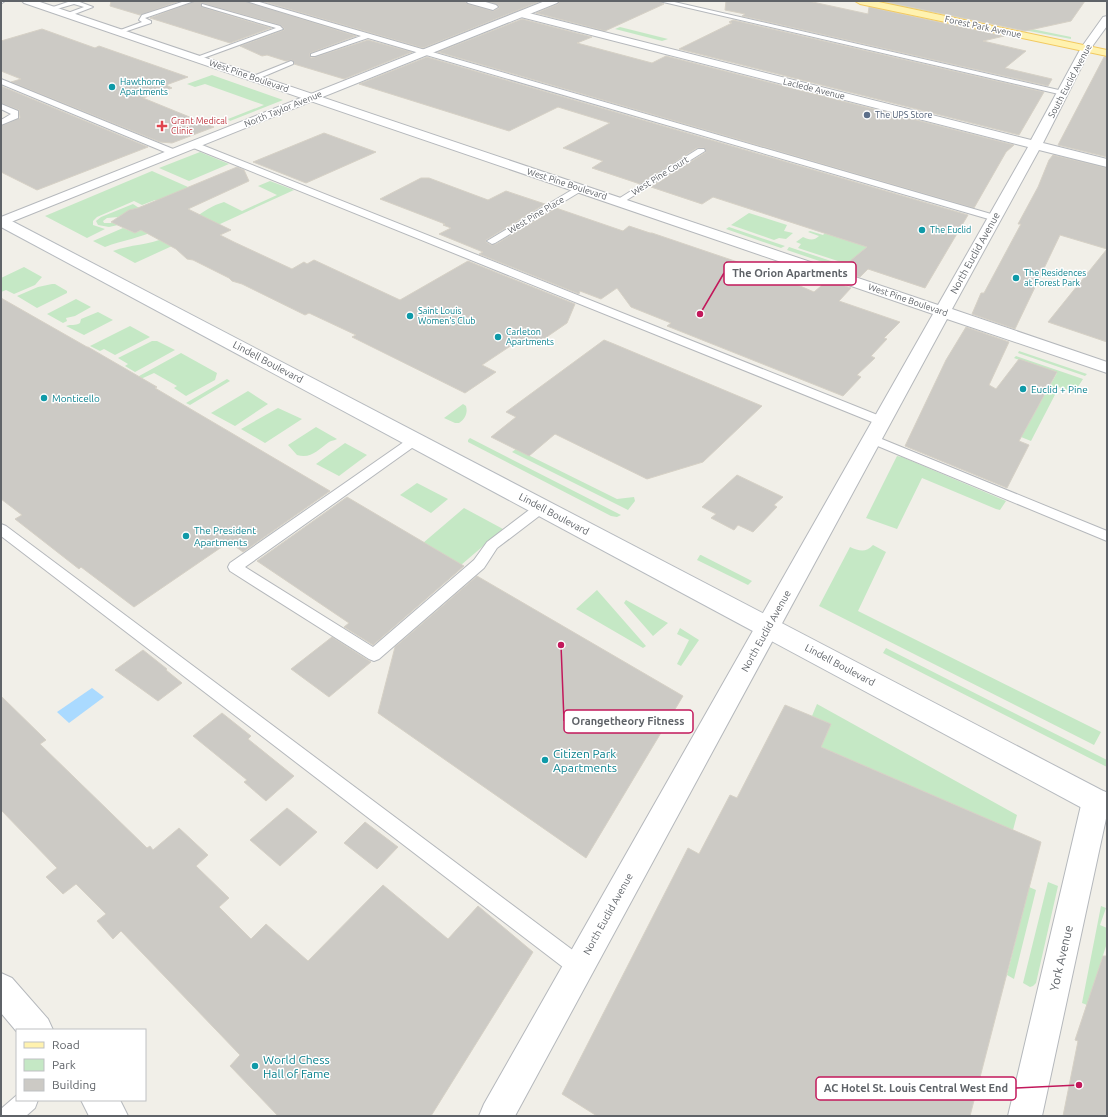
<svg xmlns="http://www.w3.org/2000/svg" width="1108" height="1117" font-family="Ubuntu,sans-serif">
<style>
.green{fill:#c5e8c5}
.water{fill:#aadaff}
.building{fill:#cccac5;stroke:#d6d1c6}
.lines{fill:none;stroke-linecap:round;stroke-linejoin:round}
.service-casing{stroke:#b5b8bc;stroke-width:2}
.minor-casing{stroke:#b5b8bc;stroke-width:2}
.tertiary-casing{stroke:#b5b8bc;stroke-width:2}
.secondary-casing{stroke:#b6babf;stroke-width:2}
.primary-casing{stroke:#f2c960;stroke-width:2}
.service{fill:#fff;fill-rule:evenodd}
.minor{fill:#fff;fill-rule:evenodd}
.tertiary{fill:#fff;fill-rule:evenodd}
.secondary{fill:#fff;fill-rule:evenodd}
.primary{fill:#fff2af;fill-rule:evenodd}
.culture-dot{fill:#0f9aa8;stroke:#fff;stroke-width:1.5}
.service-dot{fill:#5c6f8a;stroke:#fff;stroke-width:1.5}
.health-dot{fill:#e0444e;stroke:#fff;stroke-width:1.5}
.labels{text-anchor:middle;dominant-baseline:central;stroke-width:3;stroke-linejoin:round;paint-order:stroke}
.far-street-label{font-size:9px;fill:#5f6368;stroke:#fff}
.far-culture-label{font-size:9px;fill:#0d838f;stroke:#fff;text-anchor:start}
.far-service-label{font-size:9px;fill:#4e5e75;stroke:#fff;text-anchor:start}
.far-health-label{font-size:9px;fill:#be3a42;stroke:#fff;text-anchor:start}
.street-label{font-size:10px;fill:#5f6368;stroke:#fff}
.culture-label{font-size:10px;fill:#0d838f;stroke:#fff;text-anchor:start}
.near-culture-label{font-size:12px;fill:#0d838f;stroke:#fff;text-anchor:start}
.near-street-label{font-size:12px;fill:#5f6368;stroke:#fff}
.leader{fill:none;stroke:#c2185b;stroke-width:1.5}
.callout-dot{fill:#c2185b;stroke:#fff;stroke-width:1.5}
.callout{fill:#fff;stroke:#c2185b;stroke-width:1.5}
.callout-label{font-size:11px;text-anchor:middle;font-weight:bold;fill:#5f6368}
</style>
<rect width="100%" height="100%" fill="#f1efe8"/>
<path class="green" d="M874,1H894L1071,37V39Z
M620,27L668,39L662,41L615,29Z
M212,75L283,100L230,121L228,119L264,105L205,84L195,87L187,84Z
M200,152L229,164L189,181L159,168Z
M152,171L206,195L209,199L191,207L155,200L142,205L134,201L97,217L93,221V225L105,229L87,238L45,216Z
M270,181L294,190L135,263L113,251C131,244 148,246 166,237C188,227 200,209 224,202L242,211L277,195L258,186Z
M133,204L139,208L129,210L125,214L118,217L107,218L103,221L104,223H114L118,225L109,227L98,225L96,221L101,217Z
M749,213L787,225L784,231L793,233L786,239L779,238L774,240L731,225Z
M150,226L157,230C140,238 123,240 105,247L93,241L123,228L135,233Z
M729,227L785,246L781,248L726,229Z
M810,231L823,235L825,233L867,247L847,264L798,248L801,244L796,242L803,237C809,240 814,241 819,236L808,232Z
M789,247L843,265L840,268L787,250Z
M24,267L42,277L35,285L14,294L6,290L1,292V278Z
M52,284H55L67,291V293L37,308L17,296L38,287Z
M76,299L91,307L75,316L66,318L67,321L63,323L47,314Z
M98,312L113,320L84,335L66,326C71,324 75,326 80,323L81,319Z
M130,326L150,337L115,355L104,349L100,351L90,346Z
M152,341H157L175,350L135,372L125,366L128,364L118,358Z
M1019,351L1087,374L1085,376L1018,353Z
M181,353L217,373L215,380L186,396L174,388L177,386L154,373L132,383L130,381Z
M1016,356L1083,379L1074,393L1059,387L1031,441L1021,437L1057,373L1014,358Z
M227,379L230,381L190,405L186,403Z
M248,391L268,404L235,426L211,413Z
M463,404L466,406C468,413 465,419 459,423H455L444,418Z
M278,408L302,419L265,443L241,429Z
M316,427L337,439C334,441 332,440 329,442C318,450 311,459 297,455L288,445Z
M470,438L621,515L617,517L611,516L468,442V440Z
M345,443L367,455L339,476L316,464Z
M516,449L617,499L634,497L635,501L628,510L512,452Z
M897,456L902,457L1006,501L1000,510L996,509L922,478L897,529L866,518Z
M417,483L448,499L431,513L400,495Z
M464,508L503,529L461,565L423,543Z
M873,545L886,552L858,611L1101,732L1094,745L819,606L850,547C859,551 866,553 873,545Z
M700,555H701L752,581L748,585L697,560Z
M597,590L646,646L643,648L576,609Z
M626,600L668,623L653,636L624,603Z
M680,628L699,640L681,666L677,664L689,640L677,634Z
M886,648L1107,760V767L883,653Z
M817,704L1017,815L1013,830L821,747L831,724L812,716Z
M1048,882L1058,886L1036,983L1033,986L1030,987L1023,983Z
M1029,887L1036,890L1014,979L1007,975Z
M1101,906L1106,908L1100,925L1107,928V943L1087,1005L1082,1003Z"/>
<path class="water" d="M92,688L104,697L69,723L57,712Z"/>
<path class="building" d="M111,1H180L140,15L110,6Z
M195,1H245L356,36L310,53V56L311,58L315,57L368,40L412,52L344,79L294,64L292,60L286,61L267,55L262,56L240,46L284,30V28L280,25L201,3L202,7L271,28L230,43L150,18Z
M261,1H464L468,4L493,11L499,8V6L487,1H541L423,48Z
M560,1H658L664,4L605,31L536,13L558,4Z
M726,1H808L868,14L869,7L1004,36L983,41L1026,51L1005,68L1052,79L1048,86L742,16L745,14L725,10Z
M881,1H1085L1071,21L1025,31Z
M522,19L592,37L577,43L652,63L666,56L1014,145L1006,152L974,208L438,52Z
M733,20L1044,92L1019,135L679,49L732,23L729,22Z
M42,29L95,48L99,46L188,77L166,85L172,88L143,98L214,127L172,143L160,142L11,82L21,79L1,71V41Z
M427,57L968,215L925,288L868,269L860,277L839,270L867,247L713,197L702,204L651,187L706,152L704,148H697L640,184L592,168L603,161L563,148L610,123L558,107L509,131L359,84Z
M1104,57H1107V157L1058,145Z
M1,86L148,147L37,190L1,172V126L20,118L19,110L1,103Z
M324,133L376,152L306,183L253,162Z
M1053,155L1107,168V342L1048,322L1107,249L1060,235L1015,329L972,314L981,293H984L1021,224H1018L1038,187L1049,160Z
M237,167L244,170L249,181L188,209L231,230L220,235L234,242L292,269L304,262L307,264L314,260L400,300L468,261L575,304L567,323L535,345L521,339L482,365L496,372L465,393L352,337L356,335L309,313L305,315L242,284L232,281L229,278L193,260L187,259L176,249L141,230L135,233L111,222L129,210L138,208Z
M421,178H429L488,200L506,191L545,204L486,240V242L491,245L496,244L556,208L623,231L629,226L650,233H652L770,273L814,292L828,280L851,288L839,301L900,322L884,338L887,339L871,356L875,358L857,375L861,377L843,396L667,326L671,323L631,307L617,288L601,299L580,291L579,294L479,254L483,252L439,234L451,228L443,225L445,224L380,199Z
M1,298L87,347H88L157,387L155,388L330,491L243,552L229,542L134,607L81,567L79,569L15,519L22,515L1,499Z
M966,327L1009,342L989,385L996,389L1019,359L1057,372L1019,441L1029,445L1007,488L905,446L946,360Z
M604,340L614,344L762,406L703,462L647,479L555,434L529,456L491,437L516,417L506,412Z
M737,475L783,497L774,505L777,507L753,532L738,525L734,530L711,518L716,514L702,507Z
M347,497L464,566L373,645L344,627L349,623L257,561Z
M477,576L683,696L586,858L378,713L395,647Z
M332,637L371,662L329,697L291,669Z
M143,650L167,669L166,670L182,683L158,701L115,670Z
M1,696L46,740L40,744L147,848L150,846L153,850L179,828L208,855L196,866L229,898L219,907L251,939L266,924L308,961L383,885L448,939L478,906L533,952L431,1116H278L230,1066L240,1055L121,931L113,939L97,921L106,914L76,884L63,894L46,877L57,868L1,810Z
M785,705L831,724L821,747L1041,842L970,1116H597L562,1094L688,848L699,854L730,795L737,798Z
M222,713L251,736L248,739L294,776L266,801L244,782L247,780L193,736Z
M287,808L317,832L280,866L250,840Z
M365,822L398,847L377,869L344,843Z
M1103,956H1107V1116H1063L1078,1041L1075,1040Z"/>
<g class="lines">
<g class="service-casing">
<path id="service" d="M1,1H5L2,3Z
M71,1H77L93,7L67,17L64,15L65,14L84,7L74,4L50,11L47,9Z
M185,1H194L145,18L151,21V23L118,34L115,32L142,22L139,20L142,15Z
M246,1H256L998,216L1000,218L995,221L992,220L368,38L315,56H311V54L361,36Z
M659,1H670L1063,91L1067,93L1063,95Z
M202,4L280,26L283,29L198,60H194V58L276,28L202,6Z
M291,61L293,62V64L255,80H252L248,78Z
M1,79L178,151L179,153L175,155H172L1,84Z
M1,104L18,111V118L1,125V120L11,114L1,109Z
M191,143H197L885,418L887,421L885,424H877L191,147Z
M698,149H704L705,151L622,203L619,204L615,201Z
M580,185L584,188L583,190L495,243L492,244L487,241Z
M872,435L1107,531V541L868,442L866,439L868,436Z
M415,436L419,437L421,440L419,443L245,567L373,647L474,560L487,542L537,504L542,503L547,504L549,507L547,510L497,548L484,568L379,659L374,661L369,659L230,571L228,567L230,563L411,437Z
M1,524L6,526L586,960L589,967L586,974L579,977L572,974L1,536Z
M17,1095V1100H38L35,1108L26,1116H1L2,1108Z"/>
</g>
<g class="minor-casing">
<path id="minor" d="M22,1H37L938,305L1028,147L517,16L516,14L521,11L1031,140L1081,48L1103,17L1107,16V26L1091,48L1043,143L1107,159V167L1039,150L952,309L1107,362V373L947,319L515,1116H479L484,1104L933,314L24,3Z
M466,1H482L496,5L498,7L493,10L468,3Z
M1096,789L1106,792L1107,814L1042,1116H1008L1082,801L1086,792Z
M1,973L12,978L48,1019L53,1030H17V1032L1,1013Z
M81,1100H120L128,1116H89Z"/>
</g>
<g class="tertiary-casing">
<path id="tertiary" d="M545,1H559L557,3L1,226V217Z"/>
</g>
<g class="secondary-casing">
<path id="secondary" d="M1,217L6,218L1107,793V819L1097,816L1,227Z"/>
</g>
<g class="primary-casing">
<path id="primary" d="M855,1H874L1107,50V56L860,4Z"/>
</g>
<use href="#service" class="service"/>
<use href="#minor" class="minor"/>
<use href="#tertiary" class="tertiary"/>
<use href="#secondary" class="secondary"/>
<use href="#primary" class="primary"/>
</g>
<g class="culture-dot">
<circle cx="112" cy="87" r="4"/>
<circle cx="922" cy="230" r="4"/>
<circle cx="1016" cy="278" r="4"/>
<circle cx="410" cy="316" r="4"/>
<circle cx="498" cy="337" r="4"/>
<circle cx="1023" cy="389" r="4"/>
<circle cx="44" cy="398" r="4"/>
<circle cx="186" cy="536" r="4"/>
<circle cx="545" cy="760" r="4"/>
<circle cx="255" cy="1066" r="4"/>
</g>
<circle class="service-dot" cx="867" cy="115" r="4"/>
<path class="health-dot" d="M160 120h4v4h4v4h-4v4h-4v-4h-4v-4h4z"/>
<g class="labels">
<g class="far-street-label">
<text transform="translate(983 27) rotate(12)">Forest Park Avenue</text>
<text transform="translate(249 76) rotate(19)">West Pine Boulevard</text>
<text transform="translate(1070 81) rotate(-62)">South Euclid Avenue</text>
<text transform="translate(814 89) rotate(14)">Laclede Avenue</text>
<text transform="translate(283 109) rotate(-22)">North Taylor Avenue</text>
<text transform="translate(660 176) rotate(-32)">West Pine Court</text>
<text transform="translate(567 184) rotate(18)">West Pine Boulevard</text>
<text transform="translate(536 215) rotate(-31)">West Pine Place</text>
<text transform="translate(908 300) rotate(19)">West Pine Boulevard</text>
</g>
<g class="far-culture-label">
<text x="120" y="82">Hawthorne<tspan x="120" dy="10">Apartments</tspan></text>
<text x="930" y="230">The Euclid</text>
<text x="1024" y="273">The Residences<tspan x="1024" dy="10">at Forest Park</tspan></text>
<text x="418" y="311">Saint Louis<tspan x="418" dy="10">Women's Club</tspan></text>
<text x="506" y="332">Carleton<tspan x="506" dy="10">Apartments</tspan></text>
</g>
<g class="far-service-label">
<text x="875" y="115">The UPS Store</text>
</g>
<g class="far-health-label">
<text x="171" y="121">Grant Medical<tspan x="171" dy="10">Clinic</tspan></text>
</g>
<g class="street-label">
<text transform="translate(975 253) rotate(-61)">North Euclid Avenue</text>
<text transform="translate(268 362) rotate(28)">Lindell Boulevard</text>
<text transform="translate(554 514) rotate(28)">Lindell Boulevard</text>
<text transform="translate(766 631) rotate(-61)">North Euclid Avenue</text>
<text transform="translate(840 665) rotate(28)">Lindell Boulevard</text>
<text transform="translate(608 914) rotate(-61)">North Euclid Avenue</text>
</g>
<g class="culture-label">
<text x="1031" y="389">Euclid + Pine</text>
<text x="52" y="398">Monticello</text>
<text x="194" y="530">The President<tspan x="194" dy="12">Apartments</tspan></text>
</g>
<g class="near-culture-label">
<text x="553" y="753">Citizen Park<tspan x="553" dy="14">Apartments</tspan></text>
<text x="263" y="1059">World Chess<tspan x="263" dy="14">Hall of Fame</tspan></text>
</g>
<g class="near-street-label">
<text transform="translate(1061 958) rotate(-77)">York Avenue</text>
</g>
</g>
<path class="leader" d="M700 314L724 273M561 645L564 721M1079 1085L1016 1088"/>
<g class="callout-dot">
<circle cx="700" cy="314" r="4"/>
<circle cx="561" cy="645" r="4"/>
<circle cx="1079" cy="1085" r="4"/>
</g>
<g class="callout">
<rect x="724" y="262" width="132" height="23" rx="4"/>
<rect x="564" y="710" width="129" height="23" rx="4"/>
<rect x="816" y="1077" width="200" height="23" rx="4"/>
</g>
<g class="callout-label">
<text x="790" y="277">The Orion Apartments</text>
<text x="628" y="725">Orangetheory Fitness</text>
<text x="916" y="1092">AC Hotel St. Louis Central West End</text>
</g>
<rect width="1108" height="1117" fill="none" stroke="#5f6368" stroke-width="4"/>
<rect x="16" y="1029" width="130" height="72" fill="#ffffff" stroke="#bfc1c3"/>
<rect x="24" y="1042" width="20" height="6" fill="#fff2af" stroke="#bfc1c3"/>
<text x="52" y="1049" font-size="12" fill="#5f6368">Road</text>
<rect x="24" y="1059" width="20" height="12" fill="#c5e8c5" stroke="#bfc1c3"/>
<text x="52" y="1069" font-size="12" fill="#5f6368">Park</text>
<rect x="24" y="1079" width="20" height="12" fill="#cccac5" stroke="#bfc1c3"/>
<text x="52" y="1089" font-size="12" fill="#5f6368">Building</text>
</svg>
